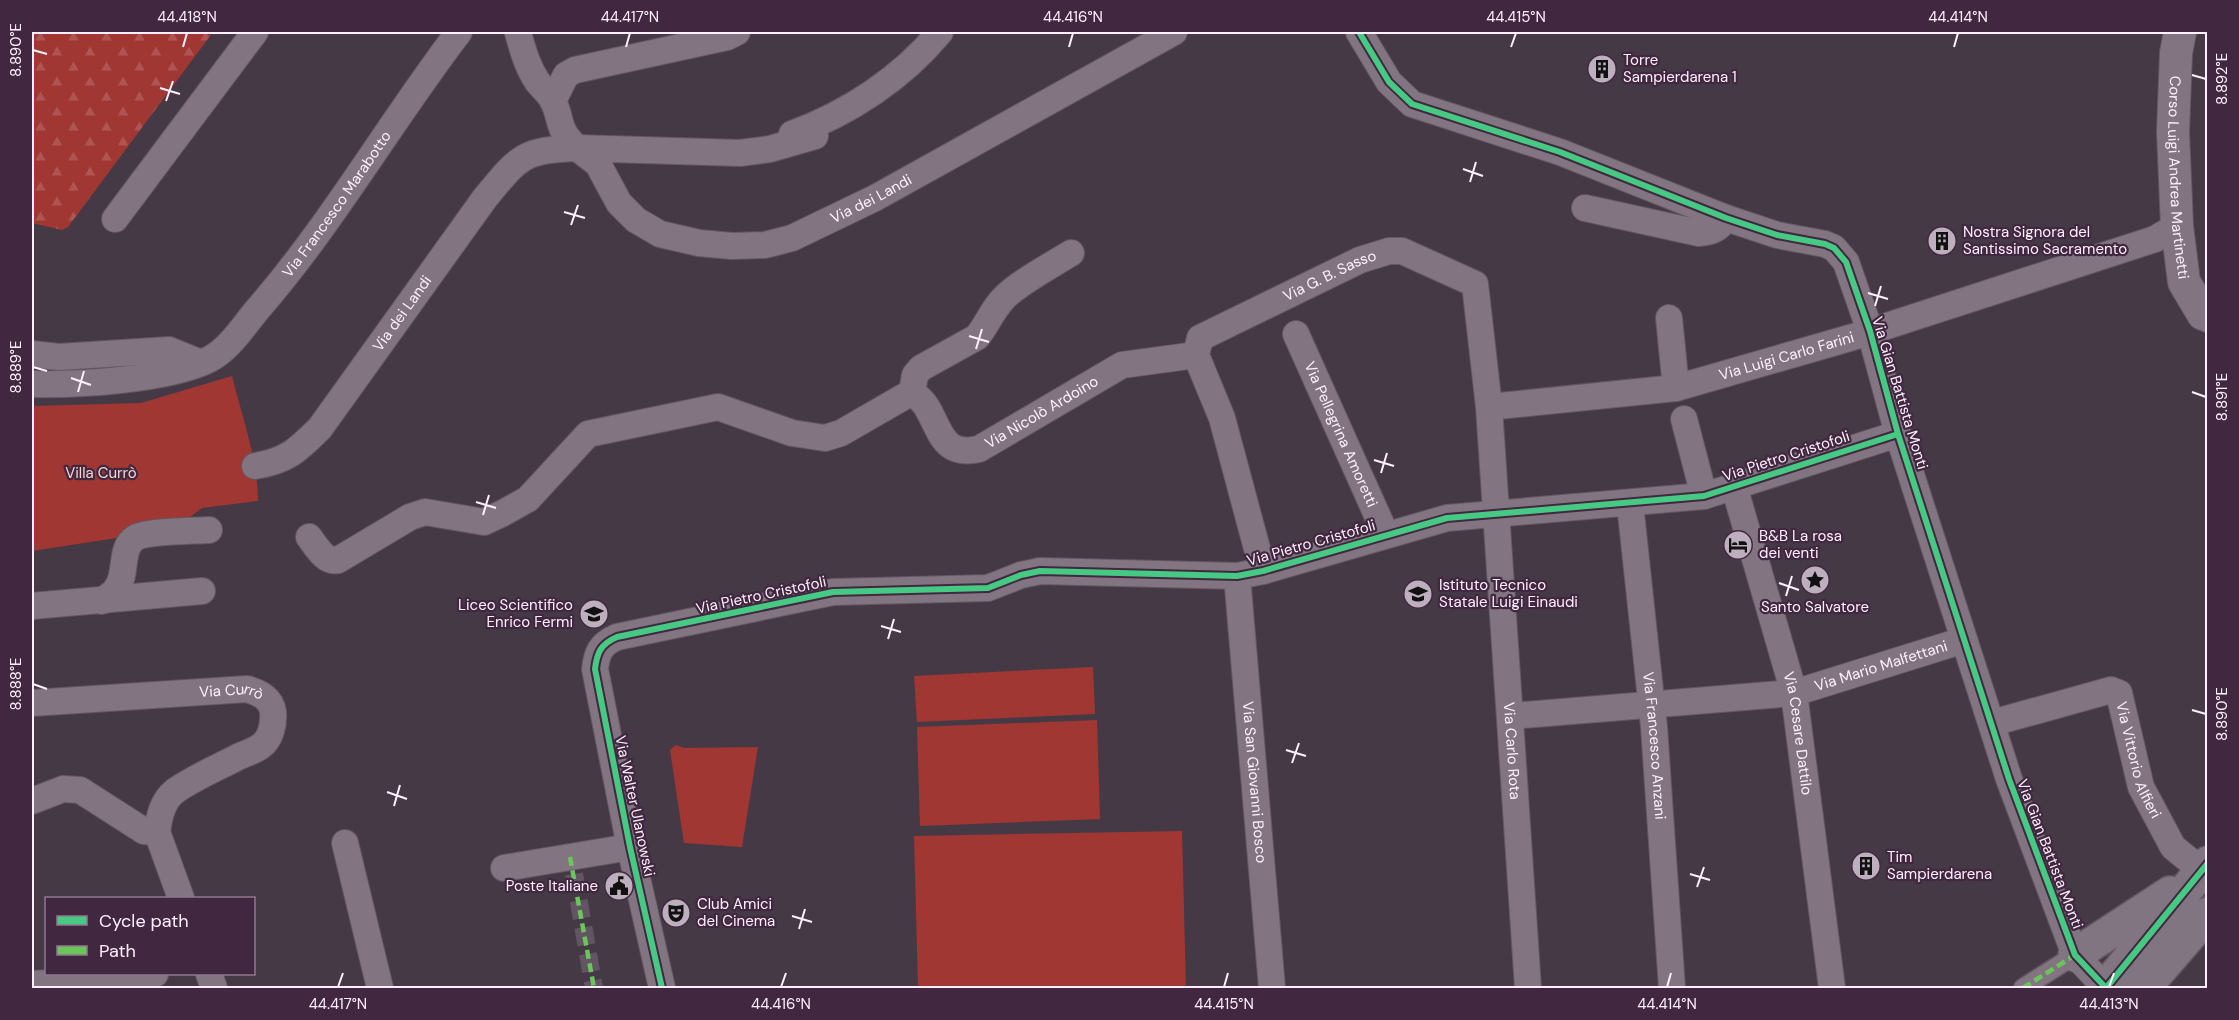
<svg xmlns="http://www.w3.org/2000/svg" width="2239" height="1020" font-family="'DM Sans',sans-serif">
<style>
.forest{fill:url(#forest-firs)}
.park{fill:#a03733}
.lines{fill:none;stroke-linecap:round;stroke-linejoin:round}
.pedestrian-tunnel{stroke:#625462;stroke-width:18;stroke-dasharray:18 9;stroke-linecap:butt}
.pedestrian-casing{stroke:#635762;stroke-width:21}
.minor-casing{stroke:#635762;stroke-width:28}
.tertiary-casing{stroke:#635762;stroke-width:34}
.secondary-casing{stroke:#635762;stroke-width:36}
.pedestrian{stroke:#827581;stroke-width:18}
.minor{stroke:#827581;stroke-width:26}
.tertiary{stroke:#827581;stroke-width:32}
.secondary{stroke:#827582;stroke-width:33}
.quiet{stroke:#6ac65a;stroke-width:4.5;stroke-dasharray:9 4.5;stroke-linecap:butt}
.cycleway-casing{stroke:#412840;stroke-width:10}
.cycleway{stroke:#46c982;stroke-width:6}
.ticks{fill:none;stroke:#ffeffe;stroke-width:2}
.labels{text-anchor:middle;dominant-baseline:central;stroke-width:4.5;stroke-linejoin:round;paint-order:stroke}
.poi-label{font-size:15px;fill:#ffeffe;stroke:#412840;text-anchor:start}
.street-label{font-size:15px;fill:#ffeffe;stroke:#412840}
.park-label{font-size:15px;fill:#f4d3ce;stroke:#412840}
.neatline{fill:none;stroke:#ffeffe;stroke-width:2}
.ticks-label{font-size:15px;text-anchor:middle;fill:#ffeffe}
</style>
<defs>
<pattern id="forest-firs" width="22" height="20" patternUnits="userSpaceOnUse" patternTransform="scale(1.5)"><rect width="22" height="20" fill="#a03733"/><path d="M5 1l3.5 6h-7zM16 11l3.5 6h-7z" fill="#ae5452"/></pattern>
</defs>
<rect width="100%" height="100%" fill="#463946"/>
<path class="forest" d="M32,32H213L68,227L62,230L32,223Z"/>
<path class="park" d="M232,376C242,417 258,459 258,501L202,508L182,523L123,537L32,551V406L141,403Z
M1093,667L1095,714L917,722L914,676Z
M1097,720L1100,819L920,826L917,727Z
M676,745L684,748L758,747L742,847L684,843L670,750Z
M1182,831L1186,988H918L914,836Z"/>
<g class="lines">
<path class="pedestrian-tunnel" d="M574,874L594,988"/>
<g class="pedestrian-casing">
<path id="pedestrian" d="M2023,988L2075,955"/>
</g>
<g class="minor-casing">
<g id="minor">
<path d="M1359,32L1389,82L1412,104L1560,152L1726,218L1777,235L1825,244L1834,248L1846,262L1870,331L1898,434L2009,779L2075,955L2106,988H2109"/>
<path d="M518,33C523,50 527,66 537,81C541,87 548,92 552,99C563,119 555,128 577,148"/>
<path d="M553,101L566,75L575,70L727,37L737,32"/>
<path d="M792,134C849,113 902,78 940,32"/>
<path id="s1" d="M815,136L770,149L740,153L577,148L598,164L619,203L636,220L660,234L699,243L732,246L765,245L792,238L875,198L1174,32"/>
<path d="M1585,208L1699,233C1712,232 1719,229 1726,218"/>
<path d="M115,219L255,32"/>
<path d="M1669,318L1676,388"/>
<path id="s2" d="M1296,334L1386,535"/>
<path d="M32,354L59,357L169,350L201,363"/>
<path id="s3" d="M32,384C78,385 169,380 210,359C229,349 243,327 257,310C332,224 390,122 459,32"/>
<path d="M912,392L915,375L921,368L977,337C987,325 992,310 1004,298C1018,283 1052,265 1071,253"/>
<path id="s4" d="M1489,407L1676,388L1853,337L2155,239L2177,226"/>
<path d="M1684,419L1704,496"/>
<path id="s5" d="M255,466C287,461 298,450 320,428L485,198C519,157 522,150 577,148"/>
<path id="s6" d="M1734,486L1794,693L1832,988"/>
<path id="s7" d="M1630,504L1654,727L1672,988"/>
<path id="s8" d="M309,537C316,546 325,563 338,560L410,517L425,512L484,522L503,513L528,499L588,434L718,407L792,433L825,438L841,433L912,392C917,396 922,400 926,406C941,430 942,457 979,449L1122,365L1196,355"/>
<path id="s9" d="M1263,571L1222,418L1196,355L1200,338L1360,260L1389,251H1402L1475,284L1489,407L1528,988"/>
<path id="s10" d="M1237,576L1272,988"/>
<path d="M102,601C107,597 113,594 116,589C128,575 119,548 135,538C146,531 194,531 209,530"/>
<path d="M32,606L202,591"/>
<path id="s11" d="M32,703L247,689C260,693 271,698 273,712C274,723 271,739 261,746C256,750 247,753 240,756C219,767 195,777 175,791C162,801 159,818 157,832"/>
<path id="s12" d="M1511,716L1794,693L1964,640"/>
<path id="s13" d="M1992,723L2111,690L2119,693L2141,787L2173,847L2201,870"/>
<path d="M32,801L63,789L80,790L144,831L157,832L181,898"/>
<path d="M345,843L380,988"/>
<path d="M504,868L630,847"/>
<path d="M209,974L214,988"/>
<path d="M32,984L66,982H132L155,974"/>
<path d="M662,988L630,847L595,669C597,652 601,644 617,637L833,592L988,588L1021,575L1040,571L1237,576L1263,571L1447,518L1704,496L1898,434"/>
</g>
</g>
<g class="tertiary-casing">
<g id="tertiary">
<path id="s14" d="M2180,32L2176,53L2173,132L2177,226L2184,282L2203,314L2208,316"/>
</g>
</g>
<g class="secondary-casing">
<path id="secondary" d="M2075,955L2170,893
M2105,988L2208,863
M2144,988L2208,914"/>
</g>
<use href="#pedestrian" class="pedestrian"/>
<use href="#minor" class="minor"/>
<use href="#tertiary" class="tertiary"/>
<use href="#secondary" class="secondary"/>
<path class="quiet" d="M570,857L594,988
M2023,988L2075,955"/>
<g class="cycleway-casing">
<path id="cycleway" d="M1359,32L1389,82L1412,104L1560,152L1726,218L1777,235L1825,244L1834,248L1846,262L1870,331L1898,434L2009,779L2075,955L2106,988L2208,863
M662,988L630,847L595,669C597,652 601,644 617,637L833,592L988,588L1021,575L1040,571L1237,576L1263,571L1447,518L1704,496L1898,434"/>
</g>
<use href="#cycleway" class="cycleway"/>
</g>
<path class="ticks" d="M183,47L187,33M626,47L630,33M1069,47L1073,33M1511,47L1516,33M1954,47L1958,33M33,50L47,54M2192,75L2206,79M160,88L180,94M166,101L173,81M1463,169L1483,176M1470,182L1476,162M564,212L585,218M571,225L578,205M1868,293L1888,299M1875,306L1881,286M969,336L989,342M976,349L982,329M33,367L47,371M71,378L91,385M78,392L84,371M2192,392L2206,397M1374,460L1394,466M1381,473L1387,453M476,502L496,508M483,515L489,495M1779,583L1799,590M1786,596L1792,576M881,626L901,632M888,639L894,619M33,684L47,689M2192,710L2206,714M1286,750L1306,756M1292,763L1299,743M387,792L407,799M394,806L400,785M1690,874L1710,880M1697,887L1704,867M792,916L812,922M799,929L805,909M338,987L343,973M781,987L786,973M1224,987L1228,973M1667,987L1671,973M2109,987L2114,973"/>
<defs>
<g id="building-disc" transform="scale(1.5)"><circle r="9.5" fill="#beafbe" stroke="#412840"/><path d="M-4-6H4V6H1V3H-1V6H-4ZM-2.5-4.3h1.7v1.8h-1.7ZM.8-4.3h1.7v1.8H.8ZM-2.5-1h1.7V.8h-1.7ZM.8-1h1.7V.8H.8Z" fill="#111"/></g>
<g id="hotel-disc" transform="scale(1.5)"><circle r="9.5" fill="#beafbe" stroke="#412840"/><path d="M-6-4.5h1.5V1H6V5H4.5V3h-9V5H-6ZM-4 0a1.8 1.8 0 1 1 3.6 0ZM.5 0V-2.5h3Q6-2.5 6 0Z" fill="#111"/></g>
<g id="sight-disc" transform="scale(1.5)"><circle r="9.5" fill="#beafbe" stroke="#412840"/><path d="M0-6L1.8-2.2L6-1.7L2.9 1.2L3.7 5.4L0 3.3L-3.7 5.4L-2.9 1.2L-6-1.7L-1.8-2.2Z" fill="#111"/></g>
<g id="school-disc" transform="scale(1.5)"><circle r="9.5" fill="#beafbe" stroke="#412840"/><path d="M0-5L7-2L0 1L-7-2ZM-4 1L0 2.5L4 1V4Q0 6-4 4Z" fill="#111"/></g>
<g id="civic-disc" transform="scale(1.5)"><circle r="9.5" fill="#beafbe" stroke="#412840"/><path d="M-.6-6.5H3V-4.5H.6V-3L4-1V1h2V6H-6V1h2V-1L-.6-3ZM-1.2 2.5V6h2.4V2.5Z" fill="#111"/></g>
<g id="theatre-disc" transform="scale(1.5)"><circle r="9.5" fill="#beafbe" stroke="#412840"/><path d="M-5-5.5Q0-4 5-5.5V0Q5 5 0 6Q-5 5-5 0ZM-3.3-2.5H-1v1.5H-3.3ZM1-2.5H3.3v1.5H1ZM-2.8 1Q0 5.5 2.8 1Z" fill="#111"/></g>
</defs>
<g fill-rule="evenodd">
<use href="#building-disc" x="1602" y="69"/>
<use href="#building-disc" x="1942" y="241"/>
<use href="#hotel-disc" x="1738" y="545"/>
<use href="#sight-disc" x="1815" y="580"/>
<use href="#school-disc" x="1418" y="594"/>
<use href="#school-disc" x="594" y="614"/>
<use href="#building-disc" x="1866" y="866"/>
<use href="#civic-disc" x="619" y="886"/>
<use href="#theatre-disc" x="676" y="913"/>
</g>
<g class="labels">
<g class="poi-label">
<text x="1623" y="60">Torre<tspan x="1623" dy="17">Sampierdarena 1</tspan></text>
<text x="1963" y="232">Nostra Signora del<tspan x="1963" dy="17">Santissimo Sacramento</tspan></text>
<text x="1759" y="536">B&amp;B La rosa<tspan x="1759" dy="17">dei venti</tspan></text>
<text x="1439" y="585">Istituto Tecnico<tspan x="1439" dy="17">Statale Luigi Einaudi</tspan></text>
<text x="573" y="605" text-anchor="end">Liceo Scientifico<tspan x="573" dy="17">Enrico Fermi</tspan></text>
<text x="1815" y="607" text-anchor="middle">Santo Salvatore</text>
<text x="1887" y="857">Tim<tspan x="1887" dy="17">Sampierdarena</tspan></text>
<text x="598" y="886" text-anchor="end">Poste Italiane</text>
<text x="697" y="904">Club Amici<tspan x="697" dy="17">del Cinema</tspan></text>
</g>
<g class="street-label">
<text stroke="none"><textPath href="#s14" startOffset="146">Corso Luigi Andrea Martinetti</textPath></text>
<text stroke="none"><textPath href="#s1" startOffset="585">Via dei Landi</textPath></text>
<text stroke="none"><textPath href="#s3" startOffset="382">Via Francesco Marabotto</textPath></text>
<text stroke="none"><textPath href="#s9" startOffset="388">Via G. B. Sasso</textPath></text>
<text stroke="none"><textPath href="#s5" startOffset="218">Via dei Landi</textPath></text>
<text stroke="none"><textPath href="#s4" startOffset="303">Via Luigi Carlo Farini</textPath></text>
<text transform="translate(1900 393) rotate(73)">Via Gian Battista Monti</text>
<text stroke="none"><textPath href="#s8" startOffset="849">Via Nicolò Ardoino</textPath></text>
<text stroke="none"><textPath href="#s2" startOffset="110">Via Pellegrina Amoretti</textPath></text>
<text transform="translate(1786 456) rotate(-18)">Via Pietro Cristofoli</text>
<text transform="translate(1311 543) rotate(-16)">Via Pietro Cristofoli</text>
<text transform="translate(761 595) rotate(-12)">Via Pietro Cristofoli</text>
<text stroke="none"><textPath href="#s12" startOffset="375">Via Mario Malfettani</textPath></text>
<text stroke="none"><textPath href="#s11" startOffset="200">Via Currò</textPath></text>
<text stroke="none"><textPath href="#s6" startOffset="256">Via Cesare Dattilo</textPath></text>
<text stroke="none"><textPath href="#s7" startOffset="243">Via Francesco Anzani</textPath></text>
<text stroke="none"><textPath href="#s9" startOffset="1014">Via Carlo Rota</textPath></text>
<text stroke="none"><textPath href="#s13" startOffset="202">Via Vittorio Alfieri</textPath></text>
<text stroke="none"><textPath href="#s10" startOffset="207">Via San Giovanni Bosco</textPath></text>
<text transform="translate(635 806) rotate(78)">Via Walter Ulanowski</text>
<text transform="translate(2050 854) rotate(69)">Via Gian Battista Monti</text>
</g>
<g class="park-label">
<text x="101" y="473">Villa Currò</text>
</g>
</g>
<rect width="2239" height="1020" fill="none" stroke="#412840" stroke-width="66"/>
<rect x="45" y="897" width="210" height="78" fill="#412840" stroke="#8d788c" stroke-width="1.5"/>
<rect x="57" y="916" width="30" height="9" fill="#46c982" stroke="#8d788c" stroke-width="1.5"/>
<text x="99" y="927" font-size="18" fill="#ffeffe">Cycle path</text>
<rect x="57" y="946" width="30" height="9" fill="#6ac65a" stroke="#8d788c" stroke-width="1.5"/>
<text x="99" y="957" font-size="18" fill="#ffeffe">Path</text>
<rect x="33" y="33" width="2173" height="954" class="neatline"/>
<g class="ticks-label">
<text x="187" y="22">44.418°N</text>
<text x="630" y="22">44.417°N</text>
<text x="1073" y="22">44.416°N</text>
<text x="1516" y="22">44.415°N</text>
<text x="1958" y="22">44.414°N</text>
<text transform="translate(16 50) rotate(-90)" y="5">8.890°E</text>
<text transform="translate(2222 79) rotate(-90)" y="5">8.892°E</text>
<text transform="translate(16 367) rotate(-90)" y="5">8.889°E</text>
<text transform="translate(2222 397) rotate(-90)" y="5">8.891°E</text>
<text transform="translate(16 684) rotate(-90)" y="5">8.888°E</text>
<text transform="translate(2222 714) rotate(-90)" y="5">8.890°E</text>
<text x="338" y="1009">44.417°N</text>
<text x="781" y="1009">44.416°N</text>
<text x="1224" y="1009">44.415°N</text>
<text x="1667" y="1009">44.414°N</text>
<text x="2109" y="1009">44.413°N</text>
</g>
</svg>
